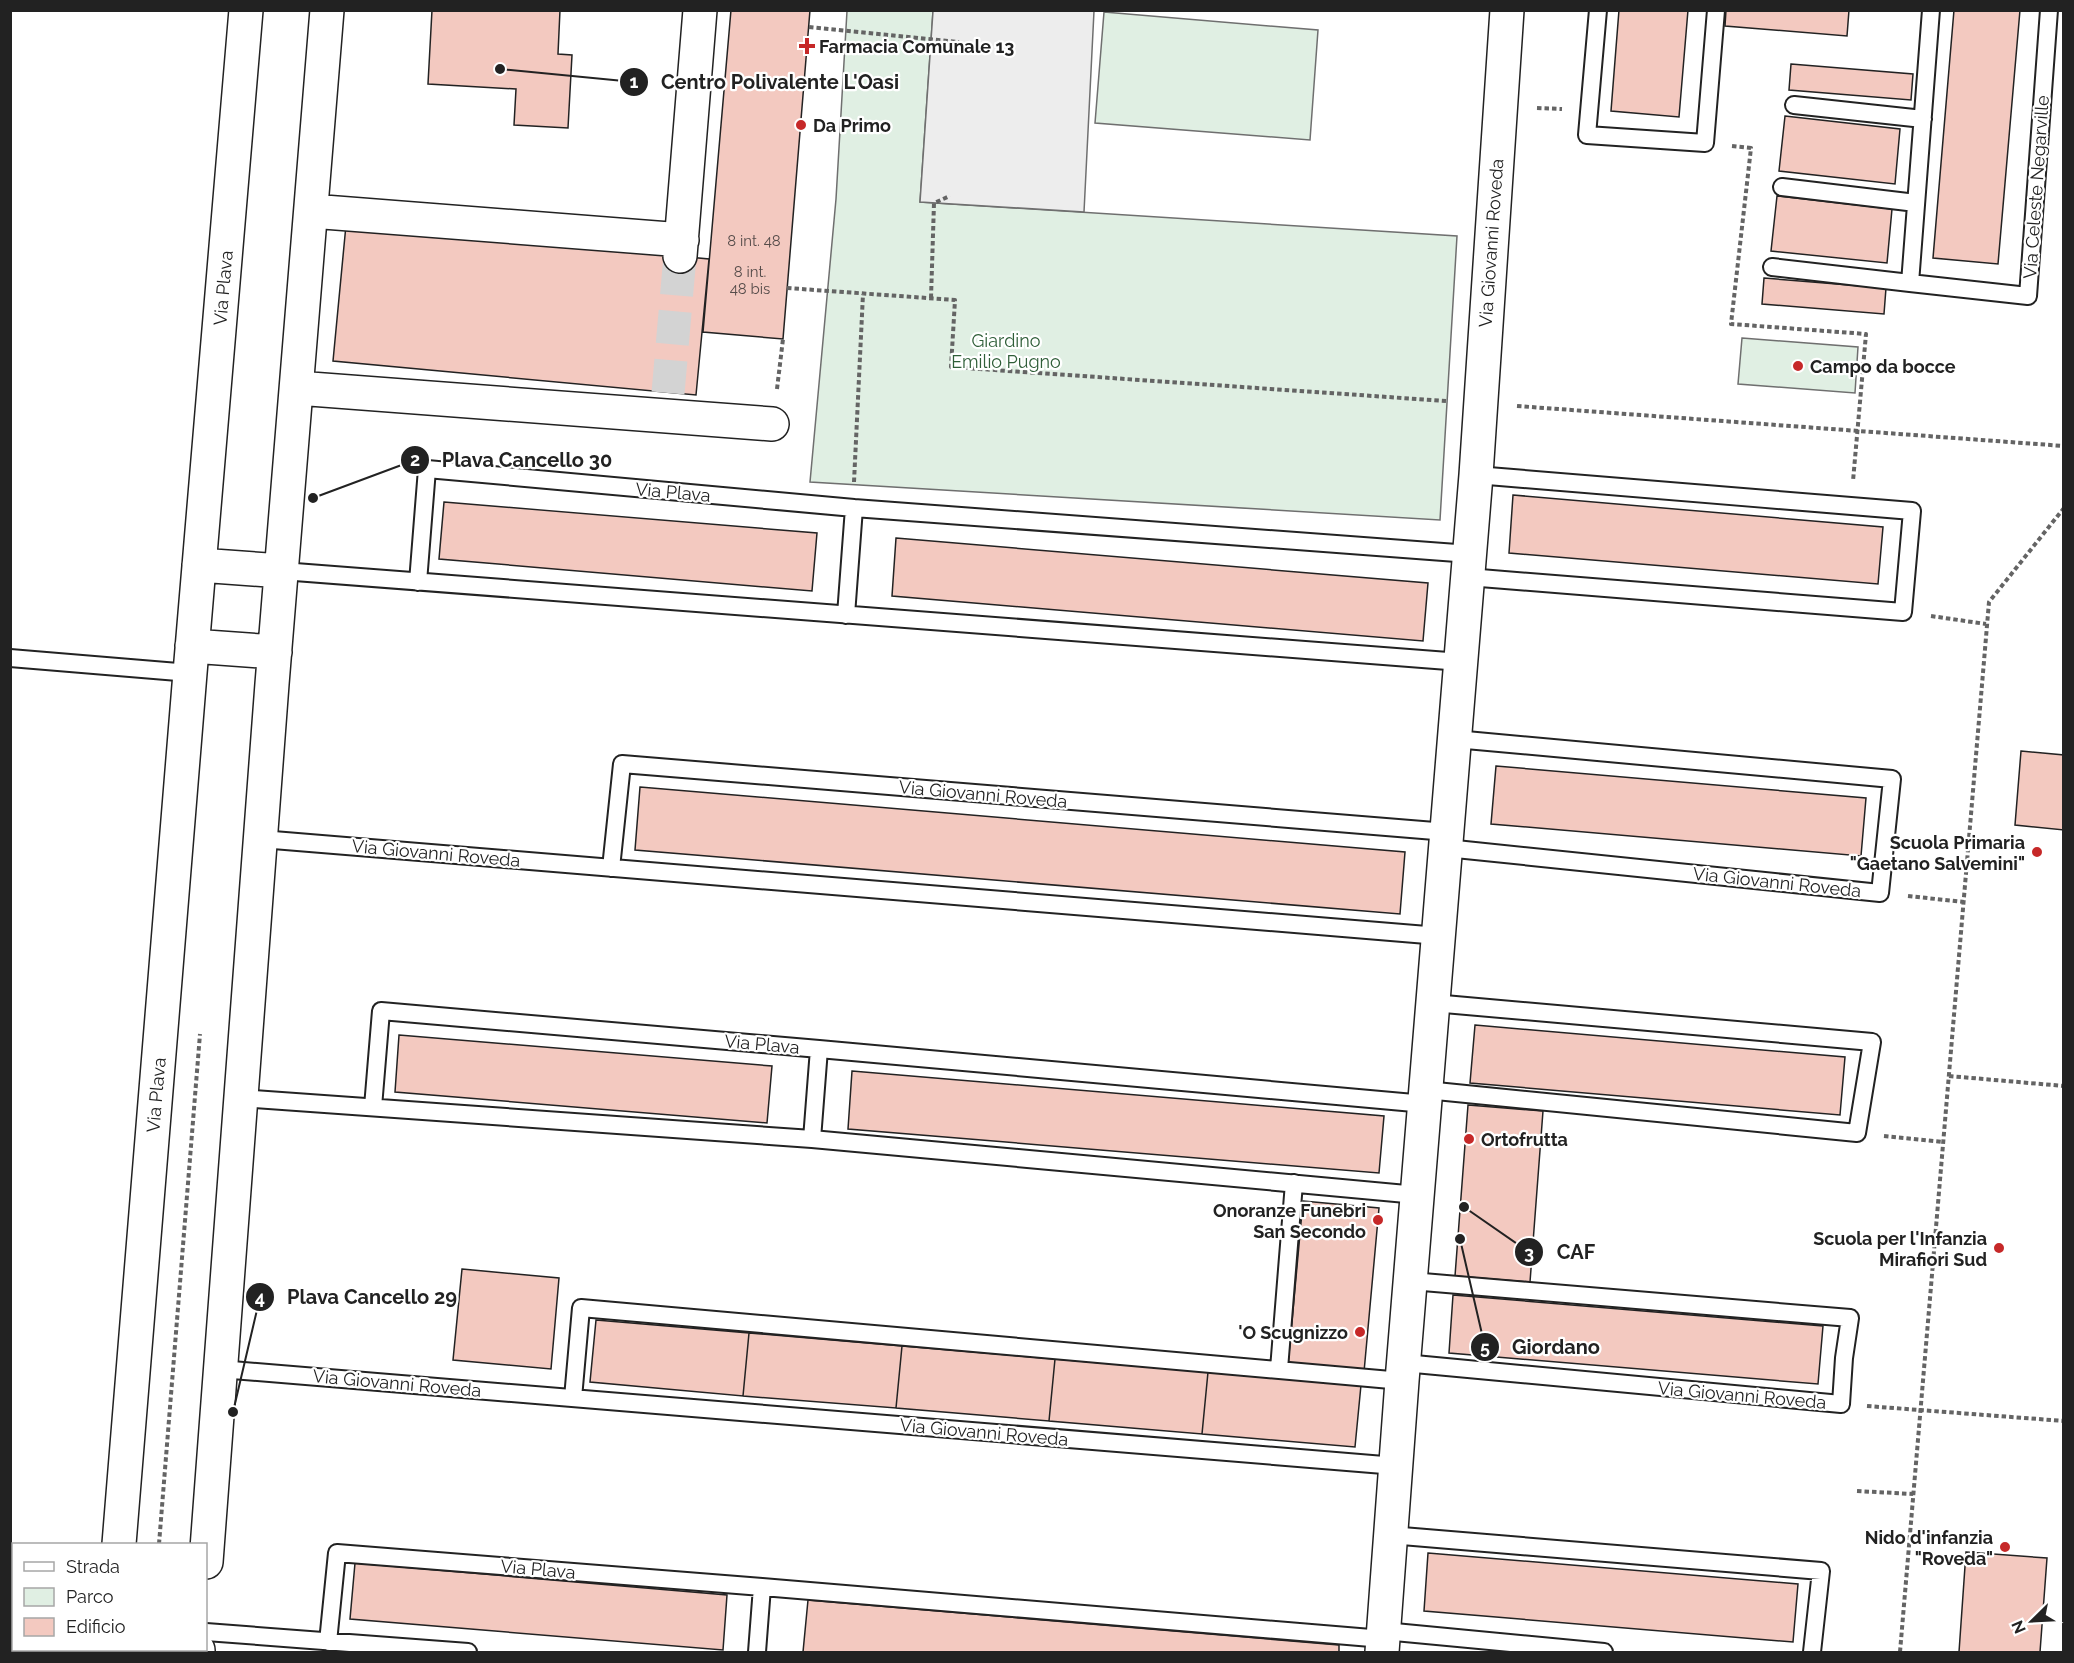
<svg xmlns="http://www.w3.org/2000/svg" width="2074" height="1663" font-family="Raleway,sans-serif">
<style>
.green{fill:#e0efe3;stroke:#6f6f6f;stroke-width:1.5}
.parking{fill:#ededed;stroke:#6f6f6f;stroke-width:1.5}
.building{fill:#f3c9c0;stroke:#222;stroke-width:1.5}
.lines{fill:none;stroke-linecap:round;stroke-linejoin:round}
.street-tunnel{stroke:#d3d3d3;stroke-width:33;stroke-dasharray:33 16;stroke-linecap:butt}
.lane-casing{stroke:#222;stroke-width:20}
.street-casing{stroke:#222;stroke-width:36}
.path{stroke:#646464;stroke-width:4;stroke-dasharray:4.5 3;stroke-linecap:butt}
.lane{stroke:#fff;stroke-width:16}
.street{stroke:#fff;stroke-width:33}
.poi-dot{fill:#c62828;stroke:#fff;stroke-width:2}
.labels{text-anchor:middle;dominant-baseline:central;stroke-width:4.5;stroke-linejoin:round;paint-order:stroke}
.number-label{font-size:15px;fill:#564c4a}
.poi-label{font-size:18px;font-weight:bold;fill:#222;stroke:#fff;text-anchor:end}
.street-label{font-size:18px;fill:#222;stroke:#fff}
.park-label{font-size:18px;fill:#2f5e38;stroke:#fff}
.leader{fill:none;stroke:#222;stroke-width:2}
.callout-dot{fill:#222;stroke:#fff;stroke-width:2}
.mark-label{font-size:18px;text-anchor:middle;font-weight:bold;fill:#fff}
.callout-label{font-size:20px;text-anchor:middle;font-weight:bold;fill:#222;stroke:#fff;stroke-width:4.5;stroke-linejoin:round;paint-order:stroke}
</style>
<rect width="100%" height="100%" fill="#fff"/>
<path class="green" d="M847,11H933L920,202L1457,236L1440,520L810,482L836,199Z
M1104,12L1318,30L1310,140L1095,123Z
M1742,338L1858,347L1855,393L1738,384Z"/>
<path class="parking" d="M933,11H1094L1084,212L920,202Z"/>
<path class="building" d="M432,10H560L558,54L572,55L568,128L514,125L516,89L428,84Z
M731,10H810L783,339L703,332Z
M1619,10H1688L1679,117L1611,111Z
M1726,10H1849L1847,36L1725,26Z
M1954,10H2020L1998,264L1933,258Z
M1791,64L1913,74L1911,100L1789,90Z
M1785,116L1900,129L1895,184L1779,171Z
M1777,196L1892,209L1887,263L1771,251Z
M346,225L709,259L696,395L333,361Z
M1764,278L1886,288L1884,314L1762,304Z
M1513,495L1883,527L1878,584L1509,553Z
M444,502L817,533L812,591L439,559Z
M896,538L1428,583L1423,641L892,596Z
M2021,751L2064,755V830L2015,825Z
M1496,766L1866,798L1861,856L1491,824Z
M640,787L1405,852L1400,914L635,850Z
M1475,1025L1845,1057L1840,1115L1470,1083Z
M399,1035L772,1066L767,1123L395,1092Z
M852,1071L1384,1116L1379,1173L848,1129Z
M1468,1105L1543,1111L1530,1282L1455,1276Z
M1303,1201L1379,1208L1364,1372L1288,1365Z
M462,1269L559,1278L551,1369L453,1360Z
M1453,1295L1823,1326L1818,1384L1449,1353Z
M596,1320L749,1333L743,1396L590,1382Z
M749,1333L902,1346L896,1408L743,1396Z
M902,1346L1055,1359L1049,1421L896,1408Z
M1055,1359L1208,1372L1202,1434L1049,1421Z
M1208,1372L1361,1385L1355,1447L1202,1434Z
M1966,1552L2047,1558L2040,1652H1959Z
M1428,1553L1798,1584L1793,1642L1424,1611Z
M355,1563L727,1595L723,1650L350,1619Z
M808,1600L1339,1645V1652H803Z"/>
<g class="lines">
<path class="street-tunnel" d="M668,393L680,256"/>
<g class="lane-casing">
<path id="lane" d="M1598,10L1587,135L1705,143L1716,10
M1931,10L1910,283L2028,296L2049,10
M1794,105L1923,119
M1782,187L1916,203
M1772,267L1910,283
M854,508L1470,554
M282,571L1461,662
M1468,577L1903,612L1912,511L1476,475
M418,582L427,469L854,508L846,615
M10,658L190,673
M261,839L1439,936
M1446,848L1880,893L1892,779L1455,739
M611,868L622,764L1447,832
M819,1049L1425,1104
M1426,1090L1857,1133L1872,1042L1433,1003
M241,1098L812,1139L1417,1195
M373,1107L381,1011L819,1049L812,1139
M1404,1363L1841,1404L1844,1358L1850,1318L1411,1281
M220,1369L1396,1466
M1279,1369L1294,1183
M573,1398L581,1308L1402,1381
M1390,1535L1821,1571L1812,1652
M10,1569H14
M762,1587L1383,1639
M1384,1631L1604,1652
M206,1632L468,1652
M328,1642L337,1553L762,1587L757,1652"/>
</g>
<g class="street-casing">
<path id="street" d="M311,211L682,240
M680,256L700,10
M297,388L772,424
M199,565L282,571
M192,646L275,652
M119,1544L190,673L246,10
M206,1562L272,684L327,10
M110,1652L111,1650
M198,1652V1650
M1382,1652L1402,1381L1476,475L1507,10"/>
</g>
<path class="path" d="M809,27L959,42
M1537,108L1562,109
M1732,146L1751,148L1731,324L1866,334L1853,481
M787,288L955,300L951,367L1446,401
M931,298L934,203L950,196
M777,389L783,339
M1517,406L2064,446
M854,482L863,294
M1931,616L1986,624
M1908,896L1964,902
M1949,1076L2064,1086
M1884,1136L1944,1142
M1867,1406L2064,1421
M1857,1491L1913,1494
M159,1544L200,1034
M151,1652V1650
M1900,1652L1989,602L2064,508"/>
<use href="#lane" class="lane"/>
<use href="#street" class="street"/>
</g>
<g class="poi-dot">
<path d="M804 37h6v6h6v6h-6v6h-6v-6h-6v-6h6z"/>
<circle cx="801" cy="125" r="6"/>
<circle cx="1798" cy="366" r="6"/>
<circle cx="2037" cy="852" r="6"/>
<circle cx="1469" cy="1139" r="6"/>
<circle cx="1378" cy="1220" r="6"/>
<circle cx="1999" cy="1248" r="6"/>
<circle cx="1360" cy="1332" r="6"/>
<circle cx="2005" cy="1547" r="6"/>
</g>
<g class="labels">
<g class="number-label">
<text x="754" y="241">8 int. 48</text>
<text x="750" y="272">8 int.<tspan x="750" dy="17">48 bis</tspan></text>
</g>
<g class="poi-label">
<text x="819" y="46" text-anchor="start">Farmacia Comunale 13</text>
<text x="813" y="125" text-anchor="start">Da Primo</text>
<text x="1810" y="366" text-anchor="start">Campo da bocce</text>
<text x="2025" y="842">Scuola Primaria<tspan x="2025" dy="21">"Gaetano Salvemini"</tspan></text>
<text x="1481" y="1139" text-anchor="start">Ortofrutta</text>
<text x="1366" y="1210">Onoranze Funebri<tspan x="1366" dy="21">San Secondo</tspan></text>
<text x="1987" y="1238">Scuola per l'Infanzia<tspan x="1987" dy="21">Mirafiori Sud</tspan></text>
<text x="1348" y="1332">'O Scugnizzo</text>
<text x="1993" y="1537">Nido d'infanzia<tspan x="1993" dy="21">"Roveda"</tspan></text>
</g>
<g class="street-label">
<text transform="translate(2036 187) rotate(-86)">Via Celeste Negarville</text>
<text transform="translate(1491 243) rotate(-86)">Via Giovanni Roveda</text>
<text transform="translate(223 288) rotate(-85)">Via Plava</text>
<text transform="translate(673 492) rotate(5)">Via Plava</text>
<text transform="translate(983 794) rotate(5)">Via Giovanni Roveda</text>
<text transform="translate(436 853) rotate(5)">Via Giovanni Roveda</text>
<text transform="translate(1777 882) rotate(6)">Via Giovanni Roveda</text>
<text transform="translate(762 1044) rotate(5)">Via Plava</text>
<text transform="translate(156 1095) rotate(-85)">Via Plava</text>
<text transform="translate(397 1383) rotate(5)">Via Giovanni Roveda</text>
<text transform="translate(1742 1395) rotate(5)">Via Giovanni Roveda</text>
<text transform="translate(984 1432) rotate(5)">Via Giovanni Roveda</text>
<text transform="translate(538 1569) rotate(5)">Via Plava</text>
</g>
<g class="park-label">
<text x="1006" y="340">Giardino<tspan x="1006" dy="21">Emilio Pugno</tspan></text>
</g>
</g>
<path class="leader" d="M500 69L634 82M313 498L415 460M1464 1207L1529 1252M233 1412L260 1297M1460 1239L1485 1347"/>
<g class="callout-dot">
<circle cx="500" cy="69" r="6"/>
<circle cx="313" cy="498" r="6"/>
<circle cx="1464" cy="1207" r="6"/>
<circle cx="233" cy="1412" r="6"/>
<circle cx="1460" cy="1239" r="6"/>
<circle cx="634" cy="82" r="15"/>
<circle cx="415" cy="460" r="15"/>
<circle cx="1529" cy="1252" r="15"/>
<circle cx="260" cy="1297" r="15"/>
<circle cx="1485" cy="1347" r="15"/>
</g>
<g class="mark-label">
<text x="634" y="88">1</text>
<text x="415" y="466">2</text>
<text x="1529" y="1259">3</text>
<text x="260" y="1304">4</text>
<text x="1485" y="1354">5</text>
</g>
<g class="callout-label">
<text x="780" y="89">Centro Polivalente L'Oasi</text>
<text x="527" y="467">Plava Cancello 30</text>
<text x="1576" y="1259">CAF</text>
<text x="372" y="1304">Plava Cancello 29</text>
<text x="1556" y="1354">Giordano</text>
</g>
<rect width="2074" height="1663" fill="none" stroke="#222222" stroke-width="24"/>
<rect x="12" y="1543" width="195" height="108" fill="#ffffff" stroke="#a7a7a7" stroke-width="1.5"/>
<rect x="24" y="1562" width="30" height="9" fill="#ffffff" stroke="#a7a7a7" stroke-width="1.5"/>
<text x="66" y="1573" font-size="18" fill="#222222">Strada</text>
<rect x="24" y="1588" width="30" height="18" fill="#e0efe3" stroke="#a7a7a7" stroke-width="1.5"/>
<text x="66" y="1603" font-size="18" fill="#222222">Parco</text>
<rect x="24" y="1618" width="30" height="18" fill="#f3c9c0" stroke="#a7a7a7" stroke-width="1.5"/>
<text x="66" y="1633" font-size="18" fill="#222222">Edificio</text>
<g transform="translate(2032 1621) rotate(246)" stroke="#ffffff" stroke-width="4.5" paint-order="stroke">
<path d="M0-4.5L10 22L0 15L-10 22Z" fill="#222222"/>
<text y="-9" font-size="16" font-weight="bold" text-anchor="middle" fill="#222222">N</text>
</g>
</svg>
